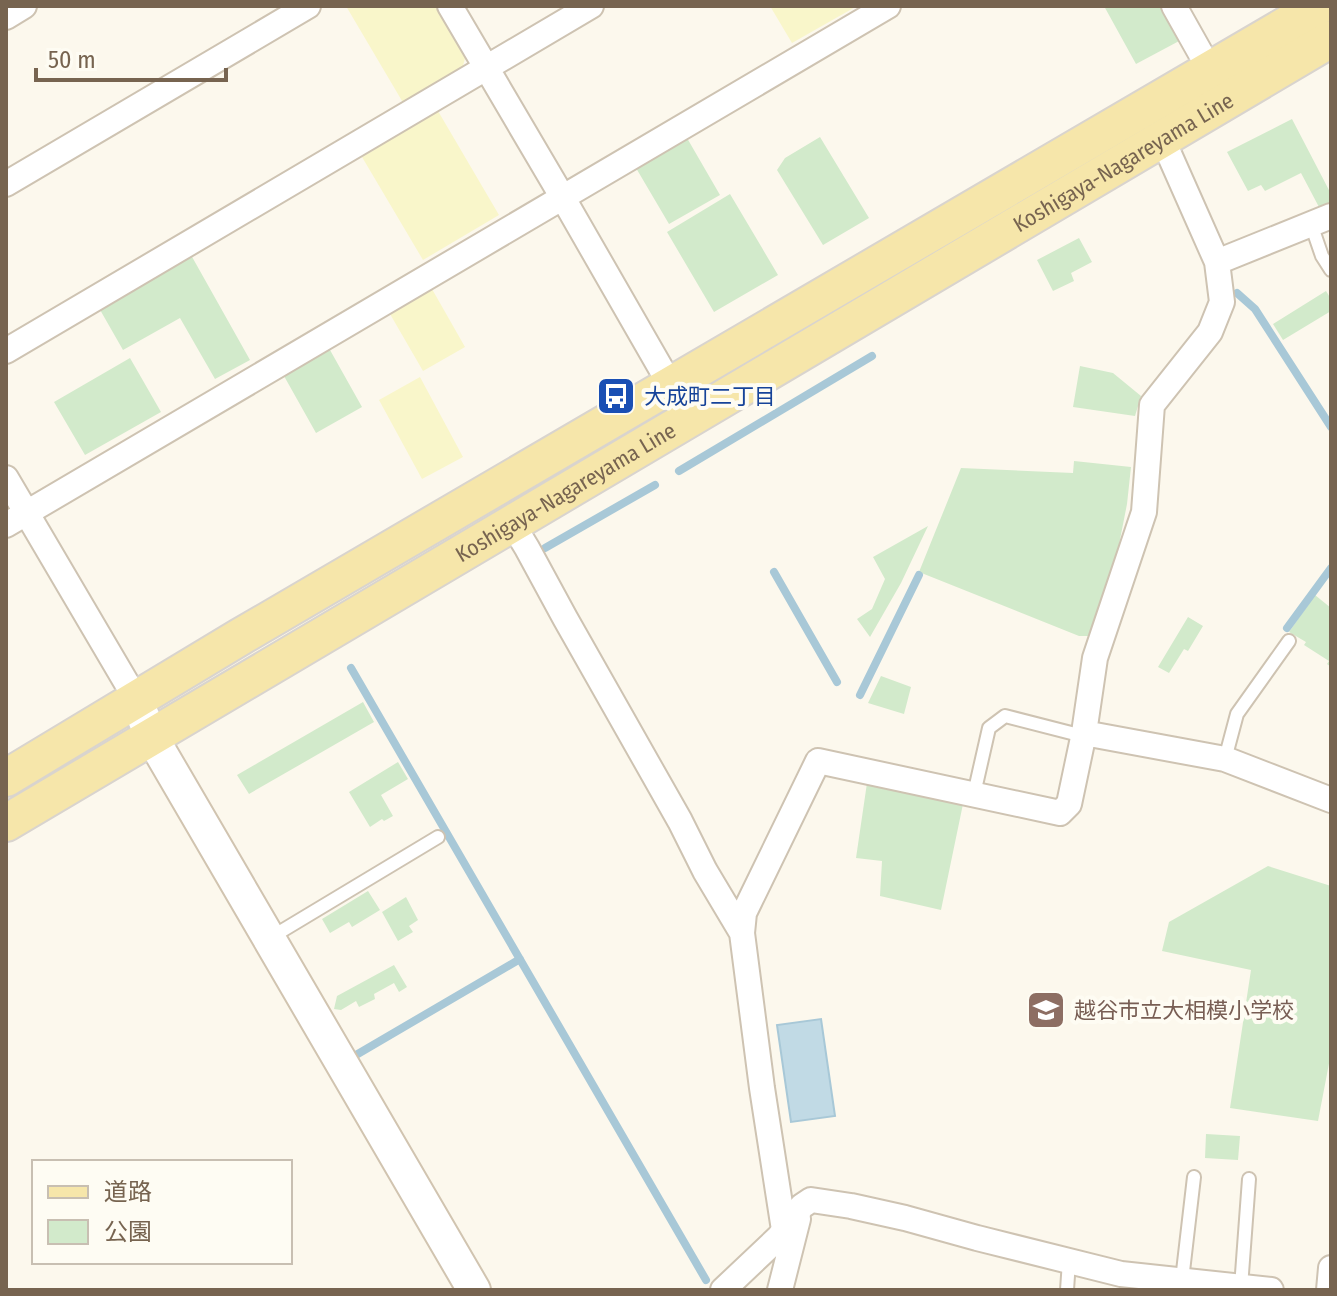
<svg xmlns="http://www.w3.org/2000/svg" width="1337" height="1296" font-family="'Fira Sans Condensed','Noto Sans JP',sans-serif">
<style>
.green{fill:#d2eacb}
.sand{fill:#f9f6ca}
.water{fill:#c1dae5;stroke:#a8c8d7;stroke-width:2}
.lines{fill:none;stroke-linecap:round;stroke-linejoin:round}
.stream{stroke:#a8c8d7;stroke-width:8}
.lane-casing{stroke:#cec3b2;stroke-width:16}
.street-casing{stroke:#cec3b2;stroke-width:28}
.secondary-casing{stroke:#d1c4b0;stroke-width:36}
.primary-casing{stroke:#d9d4ce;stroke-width:40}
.lane{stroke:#fff;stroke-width:12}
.street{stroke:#fff;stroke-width:24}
.secondary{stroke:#fff;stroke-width:32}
.primary{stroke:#f6e6aa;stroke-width:36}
.labels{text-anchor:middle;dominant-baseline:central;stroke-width:8;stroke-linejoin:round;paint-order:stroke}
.street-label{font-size:22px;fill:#776450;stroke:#fefcf3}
.transit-label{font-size:22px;fill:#164399;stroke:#fefcf3;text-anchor:start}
.education-label{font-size:22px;fill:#785e54;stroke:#fefcf3;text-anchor:start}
</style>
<rect width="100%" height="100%" fill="#fcf8ed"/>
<path class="green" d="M1104,6H1162L1181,40L1136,64Z
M1292,119L1331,194V203L1320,209L1301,173L1265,191L1261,185L1248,191L1227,152Z
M820,137L869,218L823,245L777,170L785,158Z
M687,138L720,195L669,224L636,168Z
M730,194L778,275L714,312L667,232Z
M1079,238L1092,262L1071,273L1074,281L1053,291L1037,260Z
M191,255L250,360L215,379L180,318L123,350L99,308Z
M1326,291L1331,299V311L1283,340L1273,324Z
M330,350L362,407L316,433L284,376Z
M130,358L161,412L85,455L54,402Z
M1080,366L1113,373L1141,396L1135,416L1073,407Z
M1074,461L1131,467L1127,504L1114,570L1088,636H1079L919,572L961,468L1073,473Z
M928,526L901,583L870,637L857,619L872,609L885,579L873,557Z
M1315,595L1331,608V667L1327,664L1329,661L1304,645L1306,642L1289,632Z
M1188,617L1203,626L1188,651L1184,649L1169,673L1158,667Z
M881,676L911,687L904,714L868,703Z
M363,702L374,722L249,794L237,775Z
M398,762L408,779L381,795L393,816L384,821L382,819L370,827L349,792Z
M867,783L963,804L941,910L880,896L882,861L856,858Z
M1268,866L1331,886V1053L1318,1121L1230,1108L1251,970L1162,951L1169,922Z
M368,891L380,910L352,927L349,922L330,933L322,919Z
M406,897L418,920L409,926L413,932L398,941L382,912Z
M394,965L407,987L399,992L394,983L374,994L375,999L359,1007L356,1001L341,1010L334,1009L337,996Z
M1206,1134L1240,1136L1238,1160L1205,1158Z"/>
<path class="sand" d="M346,6H441L467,51L461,73L405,106Z
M770,6H857L792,43Z
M438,111L499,215L423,260L362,157Z
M432,289L465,347L423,371L390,314Z
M420,377L463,457L422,479L379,400Z"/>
<path class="water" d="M821,1019L835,1116L791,1122L777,1025Z"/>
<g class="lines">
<path class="stream" d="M1237,293L1255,309L1331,427
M679,471L872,356
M545,548L655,485
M774,572L837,682
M1287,628L1331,568
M351,668L706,1280
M860,695L919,575
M356,1055L520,959"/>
<g class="lane-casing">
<path id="lane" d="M1311,224L1322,256L1331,270
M1225,759L1237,714L1289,641
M974,794L989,728L1005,716L1083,736
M270,938L438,837
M1182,1280L1194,1177
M1241,1287L1249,1179
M1067,1290L1069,1261"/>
</g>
<g class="street-casing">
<path id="street" d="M450,6L563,198L671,386
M1174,6L1210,70
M6,17L24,6
M6,184L308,6
M1217,262L1331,216
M6,351L591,6
M6,478L136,699
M6,525L888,6
M513,525L527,548L565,618L680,821L705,871L742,933
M1084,733L1095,658L1144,512L1152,405L1210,332L1222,302L1217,262L1162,138
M784,1230L762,1088L742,933L744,913L818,761L1060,813L1069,804L1084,733L1225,759L1331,800
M723,1290L779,1237L802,1206L811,1200L851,1206L905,1218L977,1238L1121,1274L1271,1290
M780,1290L798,1219
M1329,1290L1331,1268"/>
</g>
<g class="secondary-casing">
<path id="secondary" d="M136,699L151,736L474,1290"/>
</g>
<g class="primary-casing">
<g id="primary">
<path d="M6,778L240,637L1319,6"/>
<path id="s1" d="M6,823L1331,39"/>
</g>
</g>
<use href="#lane" class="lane"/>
<use href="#street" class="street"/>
<use href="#secondary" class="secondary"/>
<use href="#primary" class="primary"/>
</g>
<defs>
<g id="bus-square" transform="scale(2)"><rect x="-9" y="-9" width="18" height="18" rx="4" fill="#1a4fb4" stroke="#fefcf3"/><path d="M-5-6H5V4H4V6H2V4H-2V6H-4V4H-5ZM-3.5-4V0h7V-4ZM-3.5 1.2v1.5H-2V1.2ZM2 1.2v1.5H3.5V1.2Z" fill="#fff"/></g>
<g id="school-square" transform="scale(2)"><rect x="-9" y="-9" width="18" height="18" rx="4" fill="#8d6e63" stroke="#fefcf3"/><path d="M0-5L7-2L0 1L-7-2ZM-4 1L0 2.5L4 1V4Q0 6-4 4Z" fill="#fff"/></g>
</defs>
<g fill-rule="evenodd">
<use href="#bus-square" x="616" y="396"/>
<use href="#school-square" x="1046" y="1010"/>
</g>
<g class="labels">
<g class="street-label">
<text stroke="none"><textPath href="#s1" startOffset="1298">Koshigaya-Nagareyama Line</textPath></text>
<text stroke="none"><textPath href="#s1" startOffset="650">Koshigaya-Nagareyama Line</textPath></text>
</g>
<g class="transit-label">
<text x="644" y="396">大成町二丁目</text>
</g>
<g class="education-label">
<text x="1074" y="1010">越谷市立大相模小学校</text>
</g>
</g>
<rect width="1337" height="1296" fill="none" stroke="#776450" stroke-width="16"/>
<rect x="32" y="1160" width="260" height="104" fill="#fefcf3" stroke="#c8bfb2" stroke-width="2"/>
<rect x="48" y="1186" width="40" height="12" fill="#f6e6aa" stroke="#c8bfb2" stroke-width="2"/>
<text x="104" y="1200" font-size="24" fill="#776450">道路</text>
<rect x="48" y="1220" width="40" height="24" fill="#d2eacb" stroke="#c8bfb2" stroke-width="2"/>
<text x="104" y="1240" font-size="24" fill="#776450">公園</text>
<path d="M36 68v12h190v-12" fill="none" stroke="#776450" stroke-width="4"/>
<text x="48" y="68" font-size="24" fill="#776450" stroke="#fefcf3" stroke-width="6" paint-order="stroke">50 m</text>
</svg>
